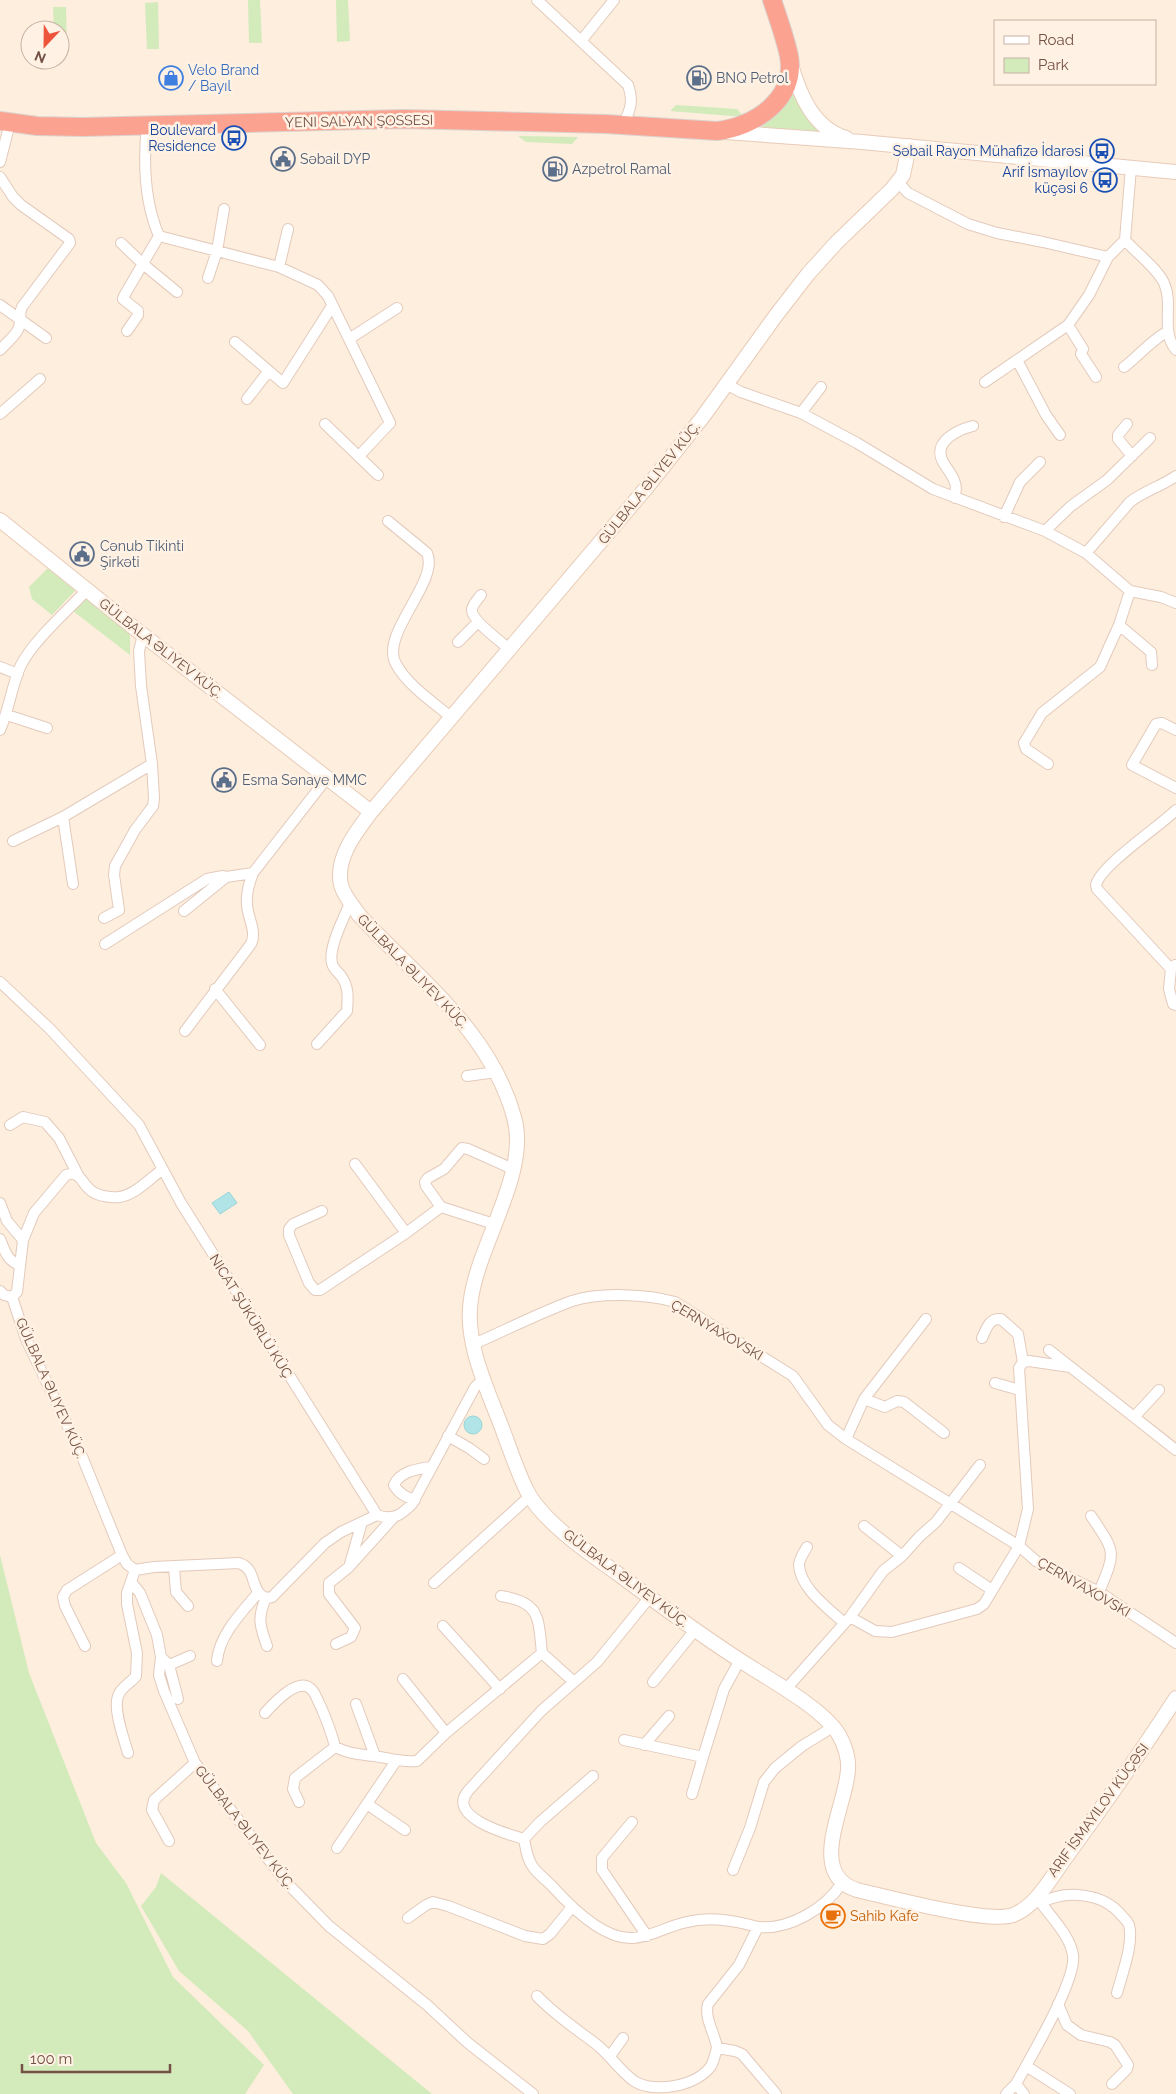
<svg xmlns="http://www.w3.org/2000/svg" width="1176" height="2094" font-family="Raleway,sans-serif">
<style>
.green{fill:#d3eabb}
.water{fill:#b1e4e7;stroke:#97d4d9}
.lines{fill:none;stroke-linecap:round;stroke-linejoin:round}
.street-casing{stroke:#e3cabc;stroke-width:12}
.secondary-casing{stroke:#e8cbb8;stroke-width:16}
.highway-casing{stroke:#dbd2cf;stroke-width:20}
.street{stroke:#fff;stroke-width:10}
.secondary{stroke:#fff;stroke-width:14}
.highway{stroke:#fba290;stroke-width:18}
.labels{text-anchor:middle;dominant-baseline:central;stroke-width:5;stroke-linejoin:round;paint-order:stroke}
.shop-label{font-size:14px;fill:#366cbe;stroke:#fff2e4;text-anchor:start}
.service-label{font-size:14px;fill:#4e5e75;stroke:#fff2e4;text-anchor:start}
.street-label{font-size:14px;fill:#735145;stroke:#fff2e4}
.transit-label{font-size:14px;fill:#164399;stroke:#fff2e4;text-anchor:end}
.food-label{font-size:14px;fill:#c56008;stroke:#fff2e4;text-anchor:start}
</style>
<rect width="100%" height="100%" fill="#fdeedd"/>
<path class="green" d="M248,0H260L262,43H249Z
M336,0H348L350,41L337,42Z
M158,2L159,49H147L145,3Z
M53,7H66L67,53H60V30H54Z
M792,88C801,109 807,119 825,134L759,129C774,117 785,106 792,88Z
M676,105L737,109L744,117L670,111Z
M518,136L578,137L572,144L526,142Z
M48,568L76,590L52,615L32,599L29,587Z
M85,597L130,632V655L73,611Z
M0,1555L29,1673L96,1843L126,1883L173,1977L264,2065L245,2094H0Z
M161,1873L432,2094H293L248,2031L179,1971L141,1906L156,1887Z"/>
<path class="water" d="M229,1192L237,1203L220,1214L212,1203Z
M464 1425a9 9 0 1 1 18 0a9 9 0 1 1-18 0Z"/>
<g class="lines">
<g class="street-casing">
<path id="street" d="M537,0L628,85C634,101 630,111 623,125
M581,41L614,0
M147,125C143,163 144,201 159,236L279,267L318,285L328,296L390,423L359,456
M0,162L10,123
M1131,168L1125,240C1136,253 1157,268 1164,283C1174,304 1160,331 1176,350
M0,177L13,197L21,205L69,239L70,243L22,307C19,314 21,320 19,327C17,335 6,343 0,350
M898,182L908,193L968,224L997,233L1043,242L1108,257
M121,243L143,264L177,292
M279,267L288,229
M208,278L217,251L224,209
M0,305L46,338
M1068,325L1083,349L1081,354L1096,377
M127,331L138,315V311L123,299L124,296L159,236
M349,339L397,308
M235,342L283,383L332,306
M1017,360L1046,415L1060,435
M1124,367C1136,358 1154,338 1167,332
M985,382L1068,325L1089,295L1108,257L1125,240
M726,384L741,392L801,413L857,443L933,489L1045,531L1086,553L1130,591L1161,597L1176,603
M247,399L268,372
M801,413L821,387
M0,414L40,379
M325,424L378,475
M1127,424L1118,435V439L1132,456
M955,498C955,493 957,487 955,483C953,475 947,469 943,462C932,442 957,430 973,426
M1004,517L1020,482L1040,462
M388,521L427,553C440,582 379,634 396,664C408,686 433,702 452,718
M1045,531L1071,506L1107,480L1150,438
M1086,553L1130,502C1144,491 1162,486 1176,476
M481,595C478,599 473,604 472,609C470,620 502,642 510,650
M1119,625L1151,652L1152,665
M458,642L478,622
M0,667L18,674
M7,715L47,728
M0,730C9,710 12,684 21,665C33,641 68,610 87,590
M1176,730L1162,723L1156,724L1132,765L1176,788
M1048,764L1026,749L1024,743L1042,713L1100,667L1119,625L1130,591
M63,817L73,884
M13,841L63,817L152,764
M184,911L226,877L253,873
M104,918L119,910L114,875L115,866L135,830L153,806L154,798L152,764L141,686L139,651L143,635
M105,944L207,879L223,876L226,877
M1175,965L1171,969L1169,989L1173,1004L1176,1005
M1171,969L1097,889L1096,885C1100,866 1160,826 1176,810
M0,982L50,1029L139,1125L181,1203L377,1515C393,1521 401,1515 412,1504L475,1387L484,1379
M215,989L260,1045
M185,1031L251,944C257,931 248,919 247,905C246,893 249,884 253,873L327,778
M317,1044L347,1011C348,998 349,986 341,976C338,972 333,969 332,963C328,948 344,918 350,903
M467,1076L496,1072
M10,1125L23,1117L45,1122L59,1138L78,1175
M355,1164L406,1233
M0,1203L7,1221L23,1240
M441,1207L426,1186L425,1182L428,1178L444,1169L462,1148L468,1149L513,1169
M322,1211L293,1224L289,1229V1235L309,1283L315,1290H320L406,1233L441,1207L494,1224
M0,1239C5,1251 7,1261 20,1265
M0,1291L4,1295L12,1297
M982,1338C987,1328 989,1318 1001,1319L1018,1334L1023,1362
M474,1344C506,1330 539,1313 572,1301C600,1292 647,1294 675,1302L793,1376L828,1425L846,1439L1019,1546L1036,1561L1099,1592L1176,1643
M1049,1350L1176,1450
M995,1383L1020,1390
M864,1399L885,1407L897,1401L904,1402L944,1433
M1135,1416L1159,1390
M448,1436L469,1448L484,1459
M846,1439L864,1399L926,1319
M415,1500C406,1497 399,1494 394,1485C400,1471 418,1469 431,1467
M1091,1516C1116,1553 1116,1551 1099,1592
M864,1526L902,1556L920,1536L936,1522L980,1465
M807,1547C804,1552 799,1559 799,1565C800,1588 828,1608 844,1623
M350,1564L362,1522
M174,1567L176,1592L188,1606
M959,1568L992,1590
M135,1570L127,1564L122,1555L81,1454L26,1339L12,1297L17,1292L23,1240L34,1213L66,1175C82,1170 81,1185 93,1192C99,1196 112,1198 119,1197C135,1195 149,1179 162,1170
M132,1583L140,1593L157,1635L161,1657L159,1675L164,1691L195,1763L285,1881L329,1926L427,2005L468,2043L533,2094
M434,1583L530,1496
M501,1596C541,1602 538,1618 542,1653L574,1682
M266,1598C257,1617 260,1627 267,1646
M649,1598L597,1662L541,1711L468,1791C446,1817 507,1834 524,1839C526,1849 527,1859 533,1867C538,1874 546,1880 552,1886C570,1906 604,1940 633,1938C651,1937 666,1927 683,1923C710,1916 732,1920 758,1927
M850,1617L875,1631L892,1632L977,1609L984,1604L1019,1546L1028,1509L1019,1368L1023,1362L1029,1361L1070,1367
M443,1626L500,1689
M336,1644L351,1637L355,1628L329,1594V1583L349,1567L393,1518
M85,1646L65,1606L63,1597L67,1590L122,1555
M161,1657L169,1665L178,1699
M217,1661C219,1635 242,1612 258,1593
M169,1665L190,1656
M403,1679L446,1733
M653,1682L695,1630
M786,1689L850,1617L883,1571L902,1556
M356,1704L375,1756
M265,1713C273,1704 299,1675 312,1690C316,1694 318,1702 321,1707C327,1721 332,1733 335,1747C350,1754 358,1754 374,1756C389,1758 402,1763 417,1761L446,1733L542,1653
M624,1740L703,1757L724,1689L740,1660
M644,1745L669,1716
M128,1753C124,1739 113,1710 118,1696C121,1687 131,1683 136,1676L137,1653L127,1604V1593L135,1570L154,1567L239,1563C258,1569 249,1591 266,1598L272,1597L325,1543L341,1532L377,1515
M692,1794L703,1757
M299,1802L293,1789L295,1778L335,1747
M367,1804L405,1830
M632,1822L602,1858V1870L647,1936
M524,1839L540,1822L593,1776
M169,1841L152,1810L154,1800L195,1763
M337,1848L396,1761
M733,1870L750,1828L764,1782L775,1768L802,1746L833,1727
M1041,1903C1066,1889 1104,1893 1122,1916C1125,1919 1128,1922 1129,1925C1134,1943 1122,1974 1117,1993
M408,1918L426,1905L433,1902L448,1906L525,1936L543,1939L550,1934L572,1907
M537,1996C555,2015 575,2028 596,2044C610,2055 620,2071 634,2081C654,2094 697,2086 711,2066C714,2061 715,2054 717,2048
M1058,2004L1067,2025L1081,2035L1110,2042L1115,2045L1128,2065L1127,2069L1112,2084
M610,2056L623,2038
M1026,2066L1070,2094
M1016,2084L1024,2094
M776,2094L742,2054L735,2051L717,2048C715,2033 704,2019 708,2004L739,1965L758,1927C789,1930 825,1909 842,1883
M1006,2094L1016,2084C1030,2058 1077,1980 1073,1955C1070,1936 1052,1918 1041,1903L1034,1899"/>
</g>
<g class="secondary-casing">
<path id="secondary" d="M791,65C800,95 813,128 846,138
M726,132L862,142L1176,172
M909,146L903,175L892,189L836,243L808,274L777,314L702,418L647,487L371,812C356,832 335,858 341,885C344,896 353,906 359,915C417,978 490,1030 514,1117C530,1172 479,1242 471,1299C464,1342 487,1388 502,1428C510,1449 517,1471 527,1491C543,1522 589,1553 617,1573C661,1606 706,1639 752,1668C776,1683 825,1711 839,1735C845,1745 849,1759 848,1770C846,1806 806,1874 857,1890C888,1897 988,1924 1013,1915C1036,1907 1052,1876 1066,1857C1104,1805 1141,1752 1176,1698
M0,520L143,635L371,812"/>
</g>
<g class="highway-casing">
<path id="highway" d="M0,121L37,126L83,127L404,119L606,124L717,131C754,127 797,99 789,56C785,37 778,18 772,0"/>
</g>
<use href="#street" class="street"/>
<use href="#secondary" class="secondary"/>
<use href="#highway" class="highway"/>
</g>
<defs>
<g id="shop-ring" transform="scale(1.25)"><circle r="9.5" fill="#fff2e4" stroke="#3f7fe0" stroke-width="1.5"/><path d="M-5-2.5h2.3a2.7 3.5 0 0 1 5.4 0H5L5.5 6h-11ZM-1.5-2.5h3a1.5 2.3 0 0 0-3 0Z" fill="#3f7fe0"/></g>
<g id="fuel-ring" transform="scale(1.25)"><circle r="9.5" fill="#fff2e4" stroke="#5c6f8a" stroke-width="1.5"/><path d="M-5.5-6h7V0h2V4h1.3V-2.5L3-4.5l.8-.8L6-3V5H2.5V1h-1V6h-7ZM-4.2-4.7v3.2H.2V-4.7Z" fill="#5c6f8a"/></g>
<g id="bus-ring" transform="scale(1.25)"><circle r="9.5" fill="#fff2e4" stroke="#1a4fb4" stroke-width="1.5"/><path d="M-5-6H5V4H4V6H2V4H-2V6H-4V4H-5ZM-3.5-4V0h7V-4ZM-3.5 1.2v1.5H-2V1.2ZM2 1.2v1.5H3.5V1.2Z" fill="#1a4fb4"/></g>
<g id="civic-ring" transform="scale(1.25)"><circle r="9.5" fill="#fff2e4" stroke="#5c6f8a" stroke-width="1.5"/><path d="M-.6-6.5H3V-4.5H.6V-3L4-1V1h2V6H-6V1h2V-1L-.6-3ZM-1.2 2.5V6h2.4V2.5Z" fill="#5c6f8a"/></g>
<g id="cafe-ring" transform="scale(1.25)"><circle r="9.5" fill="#fff2e4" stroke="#e8710a" stroke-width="1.5"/><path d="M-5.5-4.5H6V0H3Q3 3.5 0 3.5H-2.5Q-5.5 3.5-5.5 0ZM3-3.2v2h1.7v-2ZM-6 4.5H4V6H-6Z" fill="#e8710a"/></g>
</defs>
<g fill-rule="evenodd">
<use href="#shop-ring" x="171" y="78"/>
<use href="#fuel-ring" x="699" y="78"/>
<use href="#bus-ring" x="234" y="138"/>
<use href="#bus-ring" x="1102" y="151"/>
<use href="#civic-ring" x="283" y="159"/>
<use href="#fuel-ring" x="555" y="169"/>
<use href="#bus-ring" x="1105" y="180"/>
<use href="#civic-ring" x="82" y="554"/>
<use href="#civic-ring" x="224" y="780"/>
<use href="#cafe-ring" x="833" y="1916"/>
</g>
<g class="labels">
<g class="shop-label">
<text x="188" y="70">Velo Brand<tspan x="188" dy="16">/ Bayıl</tspan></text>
</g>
<g class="service-label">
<text x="716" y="78">BNQ Petrol</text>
<text x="300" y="159">Səbail DYP</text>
<text x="572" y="169">Azpetrol Ramal</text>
<text x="100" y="546">Cənub Tikinti<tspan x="100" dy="16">Şirkəti</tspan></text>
<text x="242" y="780">Esma Sənaye MMC</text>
</g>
<g class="street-label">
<text transform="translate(359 121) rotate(-1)">YENI SALYAN ŞOSSESI</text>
<text transform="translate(649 483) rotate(-51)">GÜLBALA ƏLIYEV KÜÇ.</text>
<text transform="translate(161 648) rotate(38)">GÜLBALA ƏLIYEV KÜÇ.</text>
<text transform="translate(413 971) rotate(46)">GÜLBALA ƏLIYEV KÜÇ.</text>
<text transform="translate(251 1316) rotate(58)">NICAT ŞÜKÜRLÜ KÜÇ</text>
<text transform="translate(717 1330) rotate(31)">ÇERNYAXOVSKI</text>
<text transform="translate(51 1388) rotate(66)">GÜLBALA ƏLIYEV KÜÇ.</text>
<text transform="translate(626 1578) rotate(37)">GÜLBALA ƏLIYEV KÜÇ.</text>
<text transform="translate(1084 1587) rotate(30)">ÇERNYAXOVSKI</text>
<text transform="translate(1098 1810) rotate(-54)">ARIF İSMAYILOV KÜÇƏSI</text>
<text transform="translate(245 1827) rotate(52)">GÜLBALA ƏLIYEV KÜÇ.</text>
</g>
<g class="transit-label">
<text x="216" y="130">Boulevard<tspan x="216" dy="16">Residence</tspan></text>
<text x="1084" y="151">Səbail Rayon Mühafizə İdarəsi</text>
<text x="1088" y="172">Arif İsmayılov<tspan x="1088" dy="16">küçəsi 6</tspan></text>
</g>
<g class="food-label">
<text x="850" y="1916">Sahib Kafe</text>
</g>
</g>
<rect x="994" y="20" width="162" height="65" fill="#fff2e4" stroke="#c7b2a4"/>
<rect x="1004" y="36" width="25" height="8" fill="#ffffff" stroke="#c7b2a4"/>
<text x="1038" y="45" font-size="15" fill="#735145">Road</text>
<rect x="1004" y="58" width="25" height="15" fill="#d3eabb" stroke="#c7b2a4"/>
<text x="1038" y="70" font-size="15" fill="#735145">Park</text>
<g transform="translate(45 45) rotate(202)"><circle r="24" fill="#fff2e4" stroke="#c7b2a4"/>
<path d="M0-4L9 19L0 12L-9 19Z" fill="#ee533b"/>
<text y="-8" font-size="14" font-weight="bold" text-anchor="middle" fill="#735145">N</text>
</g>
<path d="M22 2064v8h148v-8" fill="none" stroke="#735145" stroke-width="2.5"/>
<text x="30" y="2064" font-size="15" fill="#735145" stroke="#fff2e4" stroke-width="4" paint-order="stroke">100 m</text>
</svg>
